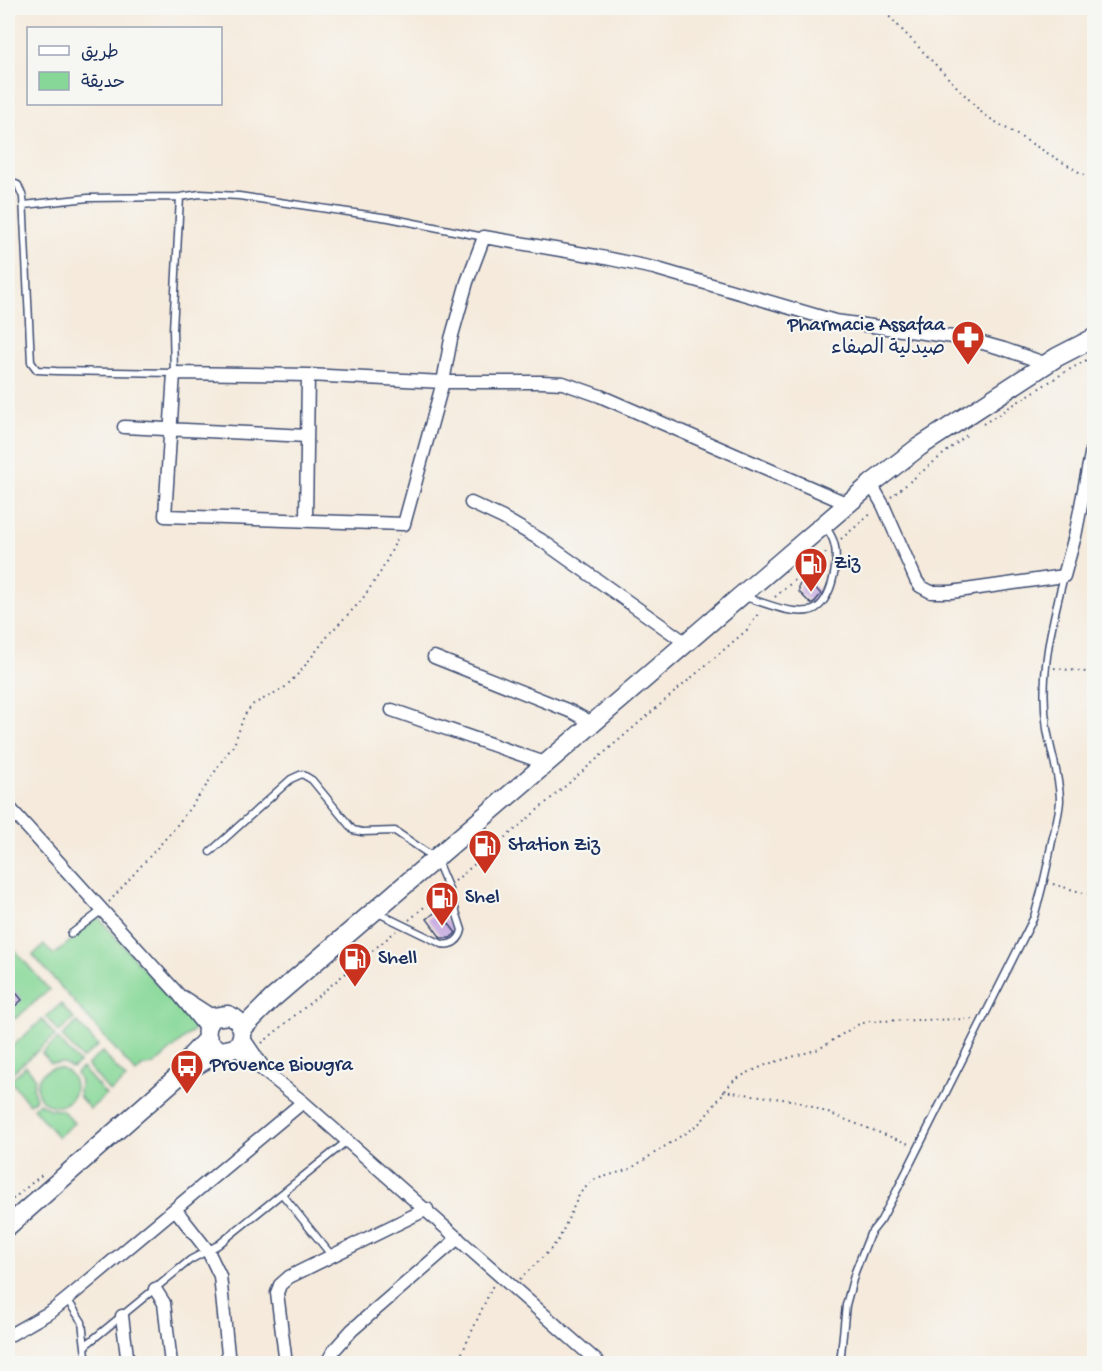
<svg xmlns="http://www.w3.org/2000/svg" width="1102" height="1371" font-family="'Gochi Hand','Playpen Sans Arabic',sans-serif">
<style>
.green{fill:#87d898;stroke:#51847b;stroke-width:1.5}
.building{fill:#cab0e2}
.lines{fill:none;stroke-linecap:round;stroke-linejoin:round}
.lane-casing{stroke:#3c4b71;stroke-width:9}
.street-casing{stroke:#3c4b71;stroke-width:15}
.secondary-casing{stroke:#3c4b71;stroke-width:21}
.path{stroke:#3c4b71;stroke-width:2;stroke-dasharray:1.5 4.5;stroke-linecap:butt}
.lane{stroke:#fff;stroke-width:6}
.street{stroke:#fff;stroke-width:12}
.secondary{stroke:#fff;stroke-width:18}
.labels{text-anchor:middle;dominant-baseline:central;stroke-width:4.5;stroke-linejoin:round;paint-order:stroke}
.poi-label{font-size:20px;fill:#1b2f5e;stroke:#f6f6f2;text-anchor:start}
</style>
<rect width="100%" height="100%" fill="#f6f6f2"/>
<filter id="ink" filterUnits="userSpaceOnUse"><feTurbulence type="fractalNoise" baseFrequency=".0167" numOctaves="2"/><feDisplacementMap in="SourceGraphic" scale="12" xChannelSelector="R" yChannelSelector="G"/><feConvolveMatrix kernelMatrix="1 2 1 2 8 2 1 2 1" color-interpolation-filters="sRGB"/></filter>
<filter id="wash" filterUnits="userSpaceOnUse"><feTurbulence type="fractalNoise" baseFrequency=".008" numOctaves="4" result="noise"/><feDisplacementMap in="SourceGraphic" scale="24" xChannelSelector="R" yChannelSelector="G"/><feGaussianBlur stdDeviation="1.35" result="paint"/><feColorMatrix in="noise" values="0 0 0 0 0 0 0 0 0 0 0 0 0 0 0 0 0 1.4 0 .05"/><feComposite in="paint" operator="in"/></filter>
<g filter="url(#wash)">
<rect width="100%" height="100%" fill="#f5eadb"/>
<path class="green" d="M98,917L196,1028L154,1065L143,1066L136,1073L33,955L44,945L54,955Z
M8,942L49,990L15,1019L8,1009L21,1000L8,983Z
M61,1004L74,1019L59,1032L46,1017Z
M42,1020L55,1036L8,1076V1050Z
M77,1022L98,1046L82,1059L62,1036Z
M58,1039L79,1063L72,1068L62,1063H51L42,1053Z
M102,1052L126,1079L110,1092L87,1065Z
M26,1066L35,1077L33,1089L36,1099L29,1104L10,1080Z
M82,1068L106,1095L90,1109L79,1096L80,1082L76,1073Z
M37 1087a19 19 0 1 1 38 0a19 19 0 1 1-38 0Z
M39,1103L49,1109L62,1110L74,1123L58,1137L33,1108Z"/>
<g id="blocks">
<path class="building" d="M804,581L810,582L821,594L813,604H811L799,592V585Z
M438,910L456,933L450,938H441L427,919Z
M8,983L22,1000L8,1012Z"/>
</g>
</g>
<g filter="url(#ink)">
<use href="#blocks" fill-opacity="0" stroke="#3c4b71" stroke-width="1.5"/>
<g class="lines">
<g class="lane-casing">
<path id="lane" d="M8,181L18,185L23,197L31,362L37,370L56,371L174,373L173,330L180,197
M24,205L88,198L180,197L200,194L239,196L389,218L484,237
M744,597C764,602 787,614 808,611C831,609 840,561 834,543C833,538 829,532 826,527
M210,852L291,779L302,774L312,780L353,830L362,832L395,831L436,859L448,887L462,930C460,940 452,946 442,944L378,913
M71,934L101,911
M282,1194L332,1256
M67,1299L82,1322L87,1364
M86,1345L190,1260L218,1245L347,1141
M840,1364L846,1305L855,1272L870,1234L881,1220L896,1192L1034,917C1041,893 1047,870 1051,846C1054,831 1059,816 1060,801C1060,777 1051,753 1047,729C1039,677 1051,626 1064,576"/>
</g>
<g class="street-casing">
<path id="street" d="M124,427L307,436
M871,484L883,505L916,580L920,586L931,592H951L1064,576L1075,536L1094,439
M471,503L503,518L541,540L686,643
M848,504L600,396L563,383L542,382H443L308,375L174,373L165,516L404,524L443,382L451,339L467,282L484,237L596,256L654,268L835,321L968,339L1004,349L1047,364
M306,520L308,375
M434,657L572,712L592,723
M392,710L545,763
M8,806L179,995L206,1029
M183,997L214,1017
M242,1036L266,1071
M235,1048L303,1102L600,1364
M175,1209L208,1251L220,1276L229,1364
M155,1289L164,1303L171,1364
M122,1316L128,1364
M8,1336L52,1311L67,1299L303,1102
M286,1364L277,1293L280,1285L289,1277L427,1209
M326,1364L335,1349L352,1330L458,1238"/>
</g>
<g class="secondary-casing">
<path id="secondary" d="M242,1029L272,999L871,484L919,447L1057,357L1094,338
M182,1073L192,1055L207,1039
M8,1226L182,1073L221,1051L235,1048C247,1036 244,1021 228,1015L214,1017C202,1029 205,1044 221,1051"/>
</g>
<path class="path" d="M881,8L984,115L1094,181
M983,424L1065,372L1094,356
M891,497L968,434
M841,539L873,512
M775,597L828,551
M1054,668L1094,673
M455,881L748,629L760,611
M1053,884L1094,896
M109,902L174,829L204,789L223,759L234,745L244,716L252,705L284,688L300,672L331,632L361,601L382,570L399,535
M409,920L442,892
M262,1043L396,931
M723,1091L797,1101L909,1144
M8,1203L44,1173
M520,1279L550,1250L559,1239L580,1193L593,1180L630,1169L687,1132L701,1122L732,1082L745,1074L768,1064L819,1049L857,1025L870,1021L973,1019
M457,1364L493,1285"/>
<use href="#lane" class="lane"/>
<use href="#street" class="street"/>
<use href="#secondary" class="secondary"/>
</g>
</g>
<defs>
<g id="pharmacy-pin" transform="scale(1.725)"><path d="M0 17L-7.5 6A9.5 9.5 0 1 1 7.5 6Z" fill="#c8321e" stroke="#f6f6f2"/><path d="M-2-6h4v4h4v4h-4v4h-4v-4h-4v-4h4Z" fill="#fff"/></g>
<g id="fuel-pin" transform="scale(1.725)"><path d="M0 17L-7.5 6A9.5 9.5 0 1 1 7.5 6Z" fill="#c8321e" stroke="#f6f6f2"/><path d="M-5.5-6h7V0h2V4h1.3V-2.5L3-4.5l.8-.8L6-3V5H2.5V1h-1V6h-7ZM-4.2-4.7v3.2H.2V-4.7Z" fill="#fff"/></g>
<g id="bus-pin" transform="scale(1.725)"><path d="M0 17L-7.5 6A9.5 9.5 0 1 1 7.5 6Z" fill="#c8321e" stroke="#f6f6f2"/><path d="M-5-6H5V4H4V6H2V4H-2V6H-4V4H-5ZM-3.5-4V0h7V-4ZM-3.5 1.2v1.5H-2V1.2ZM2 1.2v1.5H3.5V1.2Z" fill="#fff"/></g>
</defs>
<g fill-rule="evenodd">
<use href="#pharmacy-pin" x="968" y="337"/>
<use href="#fuel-pin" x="811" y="564"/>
<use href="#fuel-pin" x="485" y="846"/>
<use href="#fuel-pin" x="442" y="898"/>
<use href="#fuel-pin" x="355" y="959"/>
<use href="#bus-pin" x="187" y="1066"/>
</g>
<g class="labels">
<g class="poi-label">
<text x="945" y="326" text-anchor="end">Pharmacie Assafaa<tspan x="945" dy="23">صيدلية الصفاء</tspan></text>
<text x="834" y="564">Ziz</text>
<text x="508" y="846">Station Ziz</text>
<text x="465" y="898">Shel</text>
<text x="378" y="959">Shell</text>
<text x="210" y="1066">Provence Biougra</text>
</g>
</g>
<rect width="1102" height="1371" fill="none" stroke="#f6f6f2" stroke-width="30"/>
<rect x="27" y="27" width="195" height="78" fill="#f6f6f2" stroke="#9ea6b7" stroke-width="1.5"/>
<rect x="39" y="46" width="30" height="9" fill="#ffffff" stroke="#9ea6b7" stroke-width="1.5"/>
<text x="81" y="57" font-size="18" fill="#1b2f5e">طريق</text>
<rect x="39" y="72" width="30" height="18" fill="#87d898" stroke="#9ea6b7" stroke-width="1.5"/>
<text x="81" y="87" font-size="18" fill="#1b2f5e">حديقة</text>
</svg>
